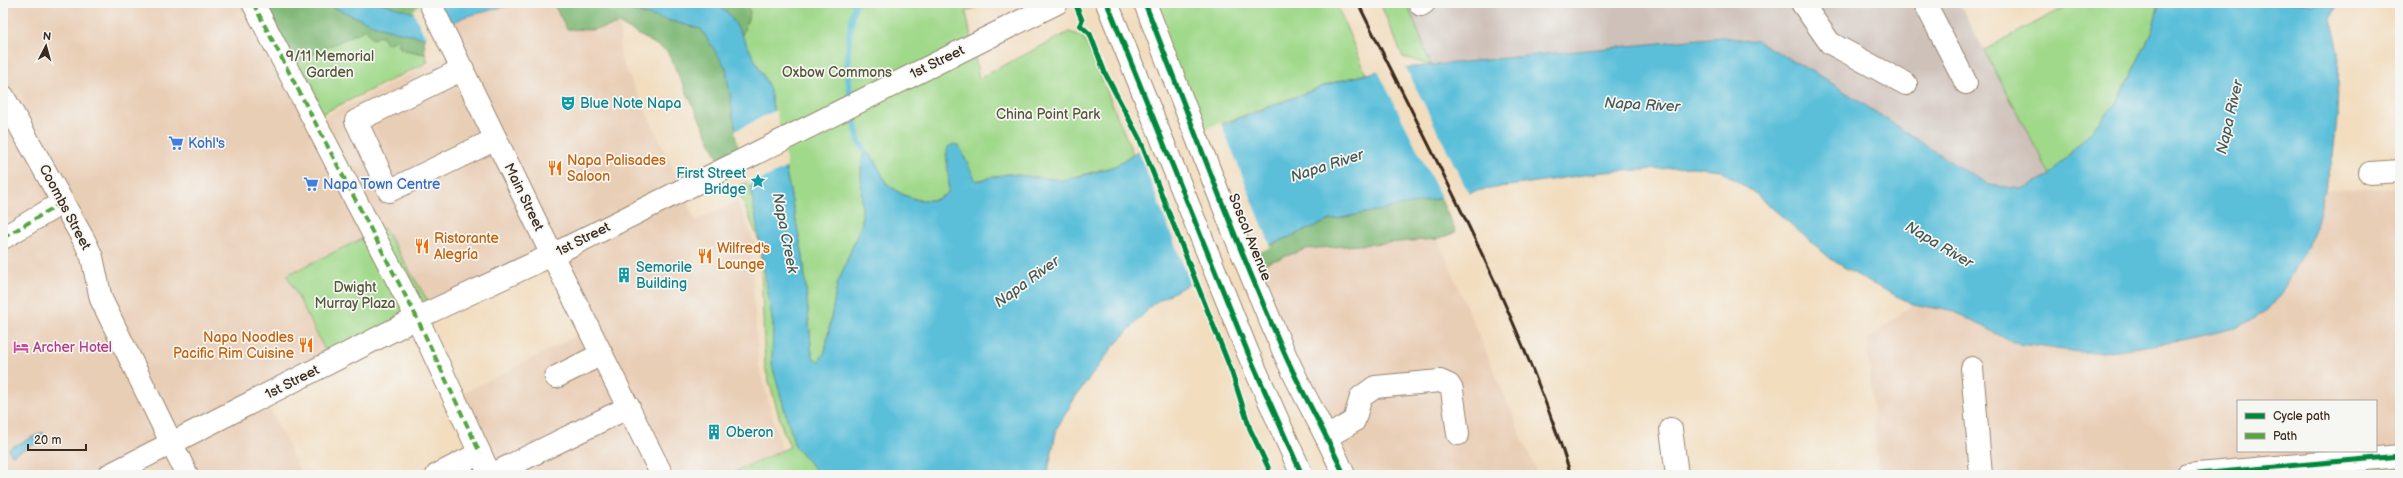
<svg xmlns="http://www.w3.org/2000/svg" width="2403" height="478" font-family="'Balsamiq Sans',sans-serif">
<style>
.built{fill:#e9ceb6;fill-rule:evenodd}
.industrial{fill:#cec1b9}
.green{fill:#a1d98b;stroke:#6e8254}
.forest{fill:#80b977;stroke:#5e724a}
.water{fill:#5bbfda;stroke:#4b747c}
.pier{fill:#f2ddbf}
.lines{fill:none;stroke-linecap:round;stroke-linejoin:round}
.stream{stroke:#5bbfda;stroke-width:6}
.minor-casing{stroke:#96846e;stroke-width:24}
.major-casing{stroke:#96846e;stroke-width:24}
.minor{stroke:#fff;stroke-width:22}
.major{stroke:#fff;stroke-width:22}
.rail{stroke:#3b2a1e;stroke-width:3}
.quiet{stroke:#54a441;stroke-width:4;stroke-dasharray:8 4;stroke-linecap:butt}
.cycleway-casing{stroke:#f6f6f2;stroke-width:8}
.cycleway{stroke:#00873e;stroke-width:5}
.labels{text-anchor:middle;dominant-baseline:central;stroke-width:3.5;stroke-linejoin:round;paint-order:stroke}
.park-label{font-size:14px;fill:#545639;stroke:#f6f6f2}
.street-label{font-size:14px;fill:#3b2a1e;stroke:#f6f6f2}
.culture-label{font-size:14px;fill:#0d838f;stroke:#f6f6f2;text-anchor:start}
.shop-label{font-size:14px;fill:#366cbe;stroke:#f6f6f2;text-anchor:start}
.food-label{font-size:14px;fill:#c56008;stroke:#f6f6f2;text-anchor:start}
.hotel-label{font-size:14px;fill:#b23c85;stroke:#f6f6f2;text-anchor:start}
.water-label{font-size:15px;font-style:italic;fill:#455756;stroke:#f6f6f2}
</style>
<rect width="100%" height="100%" fill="#f6f6f2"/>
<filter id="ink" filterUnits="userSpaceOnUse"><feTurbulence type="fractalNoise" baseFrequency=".025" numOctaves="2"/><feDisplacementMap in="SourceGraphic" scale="8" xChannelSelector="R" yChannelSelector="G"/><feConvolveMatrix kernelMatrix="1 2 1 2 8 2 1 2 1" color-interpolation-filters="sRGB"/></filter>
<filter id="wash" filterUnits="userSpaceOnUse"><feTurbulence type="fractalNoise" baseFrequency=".012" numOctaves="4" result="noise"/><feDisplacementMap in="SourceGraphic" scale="16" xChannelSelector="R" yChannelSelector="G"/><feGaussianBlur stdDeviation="0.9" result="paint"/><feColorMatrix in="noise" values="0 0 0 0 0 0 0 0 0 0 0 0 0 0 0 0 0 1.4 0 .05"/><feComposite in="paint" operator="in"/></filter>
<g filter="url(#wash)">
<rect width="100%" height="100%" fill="#f2ddbf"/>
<path class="built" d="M3,3H253L315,122L454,52L443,28L464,17L519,3L566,6L586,3L620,24V57L683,189L695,221L737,201L755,244L751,251L758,363L782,451L728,475H490L454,398L572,338L591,332L552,255L322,344L331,362L264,396L302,475H3Z
M2400,188V456L2187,475H1878L1867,340L1913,304L1955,312L2014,343L2079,352H2103L2314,235L2325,190ZM2238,401H2376V451H2238Z
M1438,239L1538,475H1344L1250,269L1306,249Z"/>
<path class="industrial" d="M1424,3H1959L2050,175L2022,189L1990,185L1963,170L1821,76L1757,41L1721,37L1431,65L1409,10Z"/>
<path class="green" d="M714,3H985L966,12L979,78L1069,32L1084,37L1133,154L1115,166L1062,180L1008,174L975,181L968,167L946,153L950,178L948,193C944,195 939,199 934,200C918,202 897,195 886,182C876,172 877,161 864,149L862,223L837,285L825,352L818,362L812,355L803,256L769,87Z
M1145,3H1336L1366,74L1332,83L1196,133Z
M1380,3H1407L1431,65L1403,57Z
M2073,3H2159L2152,31L2117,103L2050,175L1984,50Z
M367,29L372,39L382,35L397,40L401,49L425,54L428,62L311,119L266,30Z
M751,181L773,325L772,365L795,446L820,475H728L790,447L783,430L765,367L760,243L737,187Z
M384,228L434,311L331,362L287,275Z
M2400,456V475H2187Z"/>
<path class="forest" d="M252,3H324L376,26L424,38L425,54L401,49L397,40L386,44L382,35L372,39L366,29L286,67Z
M381,3H429L414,13Z
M603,3L701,29L726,68L742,159L723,168L667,51L620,24L591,30L567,29L554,5Z
M714,3H748L750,13L742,35L729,14Z
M1440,198L1456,232L1438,239L1306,249L1250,269L1245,256L1330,220Z"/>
<path class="water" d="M324,3H381L414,13L426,3H519L464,17L424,38L376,26Z
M603,3H714L729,14L742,35L769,87L803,256L812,355L818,362L825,352L837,285L862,223L861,169L864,149L875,160L886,183L903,195L918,200H935L948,193C951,176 944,161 948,147L954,144L959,146L976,181L1008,174L1062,180L1093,173L1115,166L1133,154L1222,125L1332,83L1383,70L1721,37L1757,41L1821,76L1963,170L1990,185L2022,189L2050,175L2117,103L2152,31L2159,3H2338L2331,18L2339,51L2337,118L2333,156L2314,235L2281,293L2267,310L2236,328L2174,342L2103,352H2079L2014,343L1955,312L1913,304L1865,280L1831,259L1756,194L1720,170L1692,167L1604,172L1482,190L1330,220L1222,265L1153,304L1112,348L1076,396L1057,428L1047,475H820L795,446L772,365L773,325L752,195L733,116L726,68L701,29Z
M43,432L46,439L12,455L8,449Z"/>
<path class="pier" d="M422,3L451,26L426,39L413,11Z
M1405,66L1469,194L1442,199L1377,69Z
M776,110L787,167L748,186L735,131Z
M1221,123L1271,247L1223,267L1191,285L1138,150Z"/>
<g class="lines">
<path class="stream" d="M855,3C843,53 847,92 859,142L864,149"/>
</g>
</g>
<g filter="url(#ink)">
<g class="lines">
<g class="minor-casing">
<path id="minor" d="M253,3L417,318L490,475
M430,3L552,255L662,475
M1802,3L1830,43L1906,84
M1925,3L1966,83
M1421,5L1424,3
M463,69L356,121L389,191L496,139
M3,96L85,242L92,257L101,299L187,475
M2370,173L2400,171
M3,238L63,202
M1972,368L1981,475
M556,377L602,354
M1671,429L1677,475
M1327,437L1354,421L1361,397L1375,387L1440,381L1449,385L1452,390L1458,434
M437,475L480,453
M491,475L629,407
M2187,475L2400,456"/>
</g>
<g class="major-casing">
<path id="major" d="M1107,3L1248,353L1302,475
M1145,3C1190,119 1233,236 1283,350C1301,392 1326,432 1344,475
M109,475L417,318L552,255L1057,3"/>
</g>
<use href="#minor" class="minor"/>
<use href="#major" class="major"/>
<path class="rail" d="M1358,3C1434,158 1518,310 1571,475"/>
<path class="quiet" d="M253,3L417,318L480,453
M3,238L63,202"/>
<g class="cycleway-casing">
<path id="cycleway" d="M1075,3L1082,20L1080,25L1090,34L1105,73L1140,140L1231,370L1250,429L1268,467L1269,475
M1107,3L1248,353L1302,475
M1145,3C1190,119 1233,236 1283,350C1301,392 1326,432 1344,475
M2187,475L2400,456"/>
</g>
<use href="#cycleway" class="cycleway"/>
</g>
</g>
<defs>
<g id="theatre-bare" transform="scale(1.2)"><path d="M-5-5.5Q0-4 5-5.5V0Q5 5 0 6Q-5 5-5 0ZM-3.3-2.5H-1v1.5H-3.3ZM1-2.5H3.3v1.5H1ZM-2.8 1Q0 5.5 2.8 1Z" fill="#0f9aa8" stroke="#f6f6f2" stroke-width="2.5" paint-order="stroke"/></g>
<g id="supermarket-bare" transform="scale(1.2)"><path d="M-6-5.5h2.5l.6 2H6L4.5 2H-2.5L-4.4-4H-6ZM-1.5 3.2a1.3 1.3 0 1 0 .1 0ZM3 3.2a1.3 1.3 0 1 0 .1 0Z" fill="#3f7fe0" stroke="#f6f6f2" stroke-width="2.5" paint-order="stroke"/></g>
<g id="restaurant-bare" transform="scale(1.2)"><path d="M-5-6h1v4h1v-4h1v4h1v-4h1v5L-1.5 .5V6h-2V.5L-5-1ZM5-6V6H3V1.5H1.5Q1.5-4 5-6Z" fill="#e8710a" stroke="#f6f6f2" stroke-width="2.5" paint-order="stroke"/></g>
<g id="sight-bare" transform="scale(1.2)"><path d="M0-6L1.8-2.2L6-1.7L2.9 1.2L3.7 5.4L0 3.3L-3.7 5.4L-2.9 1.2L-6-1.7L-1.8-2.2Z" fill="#0f9aa8" stroke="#f6f6f2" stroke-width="2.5" paint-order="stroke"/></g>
<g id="building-bare" transform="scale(1.2)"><path d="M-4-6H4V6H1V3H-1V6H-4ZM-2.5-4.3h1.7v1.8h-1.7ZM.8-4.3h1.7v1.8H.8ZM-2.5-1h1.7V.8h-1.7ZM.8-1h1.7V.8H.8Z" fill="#0f9aa8" stroke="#f6f6f2" stroke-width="2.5" paint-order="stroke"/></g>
<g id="hotel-bare" transform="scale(1.2)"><path d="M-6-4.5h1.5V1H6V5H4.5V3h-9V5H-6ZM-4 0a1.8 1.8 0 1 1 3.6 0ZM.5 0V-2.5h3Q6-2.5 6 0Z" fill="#d1479c" stroke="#f6f6f2" stroke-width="2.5" paint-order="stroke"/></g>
</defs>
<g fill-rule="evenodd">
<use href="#theatre-bare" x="568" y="103"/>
<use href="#supermarket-bare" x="176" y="143"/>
<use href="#restaurant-bare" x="555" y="168"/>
<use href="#sight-bare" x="758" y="181"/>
<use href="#supermarket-bare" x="311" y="184"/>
<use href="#restaurant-bare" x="422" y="246"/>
<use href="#restaurant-bare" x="705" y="256"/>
<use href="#building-bare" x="624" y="275"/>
<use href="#restaurant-bare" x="306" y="345"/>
<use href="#hotel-bare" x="21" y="347"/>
<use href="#building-bare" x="714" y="432"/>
</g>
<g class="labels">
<g class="park-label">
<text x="330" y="56">9/11 Memorial<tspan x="330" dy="16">Garden</tspan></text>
<text x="837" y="72">Oxbow Commons</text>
<text x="1048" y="114">China Point Park</text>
<text x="355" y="287">Dwight<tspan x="355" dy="16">Murray Plaza</tspan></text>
</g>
<g class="street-label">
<text transform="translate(937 62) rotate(-26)">1st Street</text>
<text transform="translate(524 197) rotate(64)">Main Street</text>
<text transform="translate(65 207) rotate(62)">Coombs Street</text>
<text transform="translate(1250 237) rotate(68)">Soscol Avenue</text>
<text transform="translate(583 239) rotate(-27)">1st Street</text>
<text transform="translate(292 382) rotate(-27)">1st Street</text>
</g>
<g class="culture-label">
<text x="580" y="103">Blue Note Napa</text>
<text x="746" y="173" text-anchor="end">First Street<tspan x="746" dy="16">Bridge</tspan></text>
<text x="636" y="267">Semorile<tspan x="636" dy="16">Building</tspan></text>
<text x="726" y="432">Oberon</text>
</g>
<g class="shop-label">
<text x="188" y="143">Kohl's</text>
<text x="323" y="184">Napa Town Centre</text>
</g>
<g class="food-label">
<text x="567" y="160">Napa Palisades<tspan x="567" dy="16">Saloon</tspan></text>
<text x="434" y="238">Ristorante<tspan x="434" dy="16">Alegría</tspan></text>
<text x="717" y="248">Wilfred's<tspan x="717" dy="16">Lounge</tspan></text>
<text x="294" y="337" text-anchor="end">Napa Noodles<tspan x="294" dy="16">Pacific Rim Cuisine</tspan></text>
</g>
<g class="hotel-label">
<text x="33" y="347">Archer Hotel</text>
</g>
<g class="water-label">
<text transform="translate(1642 105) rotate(3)">Napa River</text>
<text transform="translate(2230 117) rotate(-77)">Napa River</text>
<text transform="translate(1327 166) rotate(-18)">Napa River</text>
<text transform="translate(785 233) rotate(79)">Napa Creek</text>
<text transform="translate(1939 245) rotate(31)">Napa River</text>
<text transform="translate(1027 282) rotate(-36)">Napa River</text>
</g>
</g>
<rect width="2403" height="478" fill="none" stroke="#f6f6f2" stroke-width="16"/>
<rect x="2237" y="400" width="140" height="52" fill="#f6f6f2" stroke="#aba49d"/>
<rect x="2245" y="413" width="20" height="6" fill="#00873e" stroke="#aba49d"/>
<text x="2273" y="420" font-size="12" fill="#3b2a1e">Cycle path</text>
<rect x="2245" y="433" width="20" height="6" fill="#54a441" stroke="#aba49d"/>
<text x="2273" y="440" font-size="12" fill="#3b2a1e">Path</text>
<g transform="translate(46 46) rotate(6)" stroke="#f6f6f2" stroke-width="3" paint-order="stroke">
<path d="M0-3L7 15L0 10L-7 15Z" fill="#3b2a1e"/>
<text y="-6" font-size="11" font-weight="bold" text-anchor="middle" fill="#3b2a1e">N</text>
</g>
<path d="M28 444v6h58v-6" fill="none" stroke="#3b2a1e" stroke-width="2"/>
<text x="34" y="444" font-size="12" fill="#3b2a1e" stroke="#f6f6f2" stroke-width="3" paint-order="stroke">20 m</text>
</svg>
